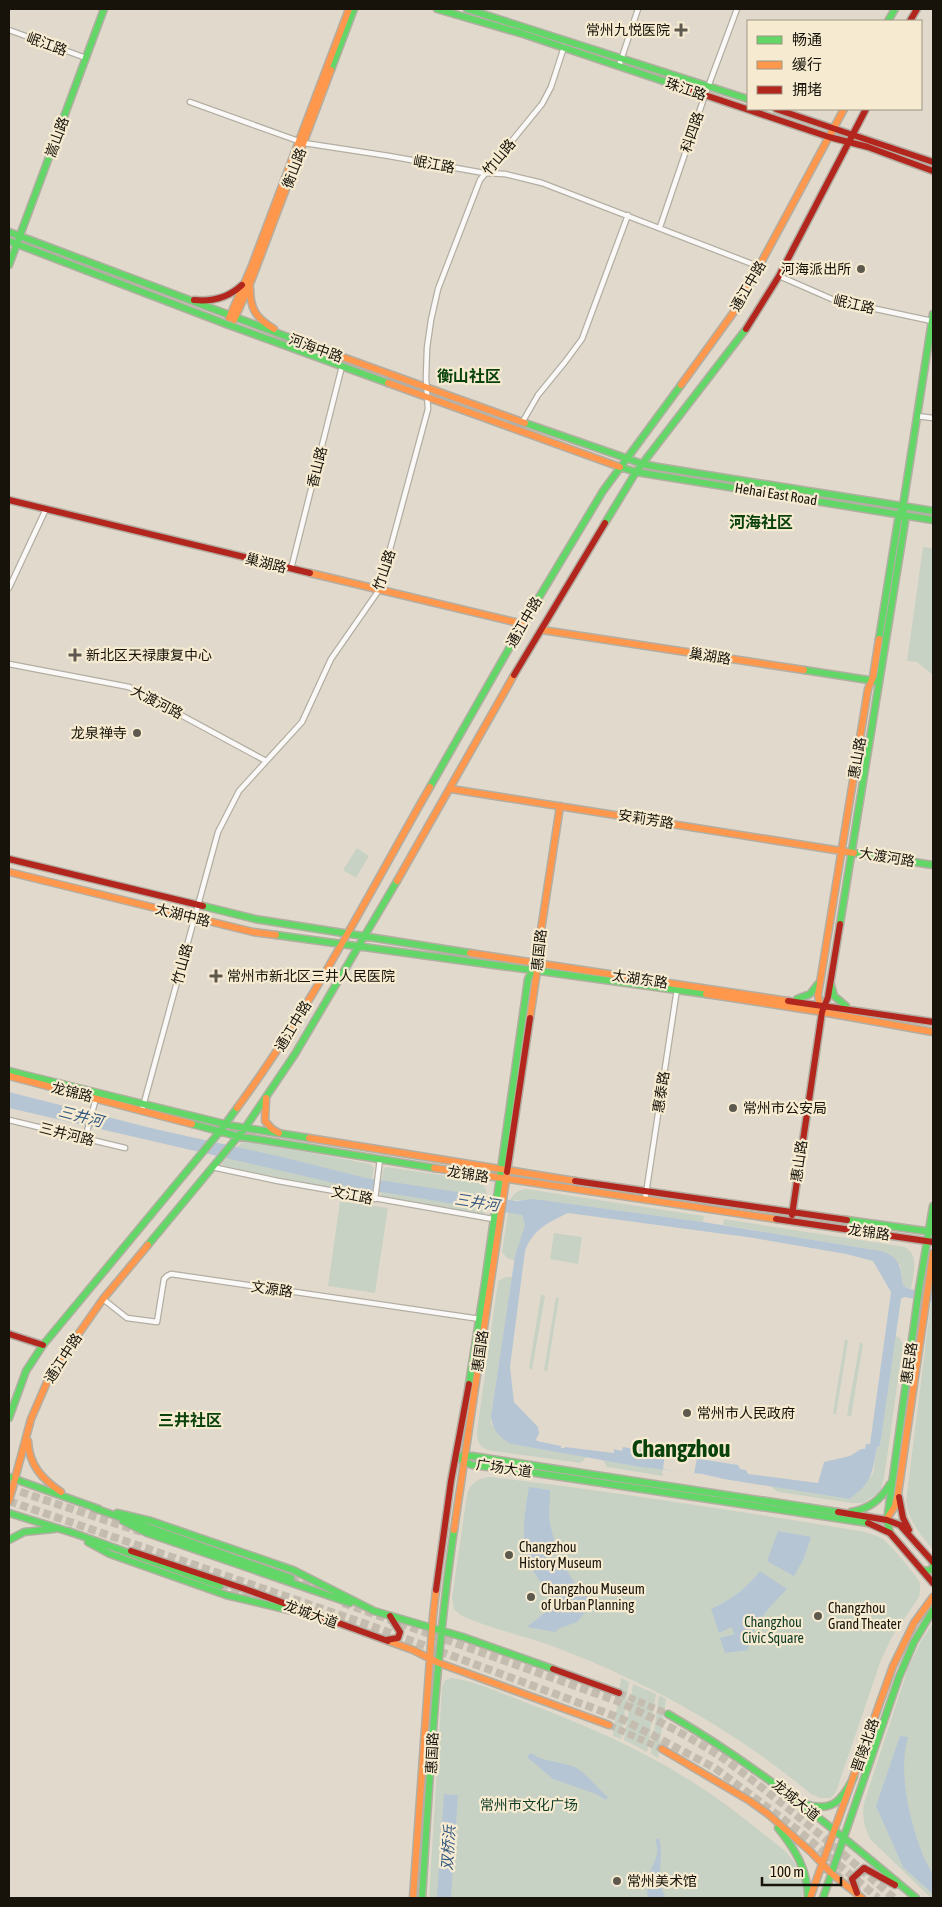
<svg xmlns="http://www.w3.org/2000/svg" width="942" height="1907" font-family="'Asap Condensed','Noto Sans SC',sans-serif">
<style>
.green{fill:#c8d2c4}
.water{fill:#b6c5d4;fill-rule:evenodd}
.pier{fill:#e1dacc}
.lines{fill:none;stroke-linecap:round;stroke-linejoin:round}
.primary-tunnel{stroke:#c3bcaf;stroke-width:7;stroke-dasharray:7 3.5;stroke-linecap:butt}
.highway-tunnel{stroke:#c3bcaf;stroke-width:8;stroke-dasharray:8 4;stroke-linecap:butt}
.street-casing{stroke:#b3aea3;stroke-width:7}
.fast-casing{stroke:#b3aea3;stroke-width:9}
.slow-casing{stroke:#b3aea3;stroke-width:9}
.jam-casing{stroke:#b3aea3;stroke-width:9}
.street{stroke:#faf9f7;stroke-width:4.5}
.fast{stroke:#63d668;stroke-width:6}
.slow{stroke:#ff974d;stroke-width:6}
.jam{stroke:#b3261e;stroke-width:6}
.poi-dot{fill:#5e594e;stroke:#f6ebd1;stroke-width:2}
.labels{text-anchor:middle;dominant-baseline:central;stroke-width:4.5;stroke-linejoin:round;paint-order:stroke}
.poi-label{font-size:14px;fill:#17130a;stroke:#f6ebd1;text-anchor:start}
.street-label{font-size:14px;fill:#17130a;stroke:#f6ebd1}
.park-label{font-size:14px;fill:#0d3a25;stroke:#f6ebd1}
.water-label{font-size:15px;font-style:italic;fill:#365981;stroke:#f6ebd1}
.quarter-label{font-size:16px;font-weight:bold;fill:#0a420b;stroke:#f6ebd1}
.town-label{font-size:24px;font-weight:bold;fill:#0a420b;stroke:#f6ebd1}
</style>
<rect width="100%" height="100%" fill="#e1dacc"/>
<path class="green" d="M933,546V675L917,662L907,661L923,547L931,548Z
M357,848L369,856L356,878L343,870Z
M249,1141L370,1164L374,1168L370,1193L366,1195L223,1166L222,1163L241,1143Z
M386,1167L475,1180C490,1186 488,1198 486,1212L483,1214L383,1197L380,1193L383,1170Z
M526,1189L704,1216L703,1222L549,1201L510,1200C514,1193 518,1190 526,1189Z
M340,1201L388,1208L375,1293L328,1286Z
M508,1212L522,1215L525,1225L515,1260L508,1259L502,1252Z
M724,1219L905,1247C920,1256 913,1275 911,1290L903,1285L900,1265L881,1251L723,1225Z
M554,1233L582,1237L578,1264L550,1259Z
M506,1277H512L491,1416V1424L511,1444L586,1457L581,1463L493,1451C480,1449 477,1443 477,1431L498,1281Z
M541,1294L545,1296L532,1370L529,1368Z
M556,1297L559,1298L547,1372L544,1370Z
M931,1302H933V1550C920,1534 909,1522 906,1501Z
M895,1336L899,1337L903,1344L884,1479L880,1492L863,1503H851L778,1492L770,1486L849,1499L873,1474L877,1447L880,1446Z
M845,1339L848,1341L836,1415L833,1413Z
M860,1342L863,1344L851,1417L847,1415Z
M603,1460L662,1468L663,1476L607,1467Z
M491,1477C615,1492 738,1511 860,1531C868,1533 876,1535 883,1539C890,1544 915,1574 919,1581C921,1587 920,1591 919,1597L892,1637L881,1660L836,1792L831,1798H820L811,1794C735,1731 653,1685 560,1649C528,1636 492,1630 460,1615L454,1609L452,1598L467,1495C471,1482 478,1478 491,1477Z
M933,1623V1898H931L871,1840C864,1828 862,1817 864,1803L908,1668L921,1641Z
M451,1678C477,1681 502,1694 527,1703C594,1728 659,1757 718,1799C741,1815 762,1833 784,1850C797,1863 807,1880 802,1898H429L442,1687L444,1681Z
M621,1678L629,1682L621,1739L613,1736Z
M633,1684L656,1694L647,1752L624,1740Z
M659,1695L666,1699L658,1758L651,1754Z"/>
<path class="water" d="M9,1092L155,1129L282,1157L366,1178L517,1201L531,1199L549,1201L703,1222L881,1251C901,1258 900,1266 903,1285L909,1289L933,1293V1302L904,1297L901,1299L880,1446L877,1447C872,1474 872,1483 849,1499L724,1479L702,1474L641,1467L511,1444C499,1437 492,1430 491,1416L515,1256L525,1225L522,1215L351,1187L9,1108ZM568,1213L754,1238L846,1254L873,1261L891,1292L870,1444H866L865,1449H861L850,1456L824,1462L818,1483L748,1474L746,1470L740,1469L738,1465L623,1447L622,1451L614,1449V1453L565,1447L564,1448H561V1446L537,1441L536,1439L539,1434L538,1427L514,1402L510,1367L525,1251C533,1229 548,1223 568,1213Z
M529,1487L550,1490L549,1519L557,1553L531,1567C520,1538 524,1517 529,1487Z
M778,1531L811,1537L804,1558L794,1576L767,1561Z
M559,1558L576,1585L593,1603L577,1622L560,1628L555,1632L527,1627L556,1604L533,1571Z
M760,1571L787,1589C770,1607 751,1625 748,1650L725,1653L720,1638L735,1634L731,1627L719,1633L711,1609C731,1600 746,1589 760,1571Z
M900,1736L908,1737C898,1771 909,1818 921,1850C924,1860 932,1869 933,1878C934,1883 933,1889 933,1894L903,1867L876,1806Z
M531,1753C544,1762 558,1761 572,1766C586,1771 596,1788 608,1797L606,1800L596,1794L553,1779L527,1757Z
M444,1794L458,1795L451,1898H437Z
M659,1838C665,1859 654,1878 666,1898H648C647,1892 647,1885 648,1878C651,1864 662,1855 655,1840Z"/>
<path class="pier" d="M665,1453L697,1458L694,1474L663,1469Z"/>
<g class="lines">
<path class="primary-tunnel" d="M619,1693L668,1714
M609,1725L662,1749"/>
<path class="highway-tunnel" d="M9,1488L141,1532
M9,1501L369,1625L620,1718L715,1768L799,1831L878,1898
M291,1578L329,1591
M220,1586L268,1601
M343,1603L617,1701C651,1717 693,1738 724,1759C783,1802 839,1850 894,1898
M820,1855L842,1880"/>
<g class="street-casing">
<path id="street" d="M9,30L86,58
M619,66L638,9
M190,102L304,143L389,156L484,173L505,174L542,183L760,267
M660,227L705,95L737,9
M779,276L834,300L932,321
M917,416L933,418
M523,421L538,395L565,362L582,339L628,215
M291,569L342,366
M9,588L46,509
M9,664L129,687L266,761
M142,1110L218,832L239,791L302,722L331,659L379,590L428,409L426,378L427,348L431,320L438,289L480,180L542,104L551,87L564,47
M9,1120L125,1148
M85,1139L96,1098
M212,1167L278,1181L493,1219
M375,1199L380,1159
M645,1200L677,989
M103,1299L127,1318L157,1322L164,1279L167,1276L171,1274L480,1319"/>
</g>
<g class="fast-casing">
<path id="fast" d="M437,9L523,34L690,90
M467,9L748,99
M888,21L895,9
M331,70L354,9
M9,232L301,342
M9,241L226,324L388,383
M9,265L104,9
M525,423L626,458
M626,458L642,464L658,467L933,511
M620,467L636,472L933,520
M605,523L636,472L746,329
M879,639L899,514L903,506L933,314
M804,670L875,681
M430,787L523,624L603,491L681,385
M854,853L933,865
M203,906L255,919L470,953
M840,924L905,522L903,506
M276,935L706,994
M831,985L834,996L846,1006
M797,999L810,994L818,984
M9,1071L233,1126L309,1138
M192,1124L237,1136L434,1168
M847,1220L933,1232
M148,1245L245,1128L295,1054L397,881
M469,1384L485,1282L528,979L536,963
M9,1418L26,1371L43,1345L221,1130L237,1108
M462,1456H472L838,1512
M462,1460L472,1465L529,1472L868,1523
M9,1477L99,1509
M94,1508L291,1578
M851,1512C869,1509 881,1500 890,1484
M9,1513L73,1533
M117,1513L151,1521L293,1570L374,1611L463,1637L553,1669
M123,1521L147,1533L350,1603
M68,1531L220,1586
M890,1533L887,1520L919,1289L933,1206
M9,1540L24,1532L54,1529
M88,1542L110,1554L226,1595L293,1611
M922,1570L928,1571L933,1568V1561
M668,1714C758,1766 837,1831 916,1898
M805,1804C833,1813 842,1800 854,1777
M778,1828C795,1849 808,1870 808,1898
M422,1898C430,1775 436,1652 454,1530
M823,1898L899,1677L914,1642L933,1610"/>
</g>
<g class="slow-casing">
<path id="slow" d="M250,288C250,309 256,318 274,329
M229,318L251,268L349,9
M234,320L250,284L331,70
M301,342L525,423
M388,383L620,467
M681,385L736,309L844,109
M310,573L523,624
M542,630L804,670
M451,789L854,853
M9,872L253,932L276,935
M397,881L514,675
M470,953L788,1001
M706,994L822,1012L933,1032
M820,1007L818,995L868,689L873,677L879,639
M530,1018L537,971L536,963L560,806
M9,1076L192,1124
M266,1098L265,1121L272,1129L279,1133
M237,1108C311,1008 368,895 430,787
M309,1138L575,1181
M434,1168L776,1219
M28,1441C29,1465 42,1479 61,1492
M9,1501L31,1419L51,1373L103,1299L148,1245
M888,1517L895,1506L898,1494L933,1253
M454,1530L507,1172
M388,1641L413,1650L439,1663L609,1725
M662,1749L750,1801L768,1814L811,1852L832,1874L862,1898
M413,1898L433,1616L436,1590
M810,1898L893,1666L914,1623L933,1597"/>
</g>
<g class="jam-casing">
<path id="jam" d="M910,21L917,9
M690,90L829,137L868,147L933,171
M776,109L933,162
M194,300C213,302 228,298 242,285
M746,329L779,276L866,109
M9,500L310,573
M514,675L605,523
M9,859L203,906
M788,1001L933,1022
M507,1172L530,1018
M575,1181L847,1220
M792,1215L822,1012L828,997L840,924
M776,1219L933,1242
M9,1334L43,1345
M899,1497L903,1518L909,1530
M838,1512L887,1520L900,1525L933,1562
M868,1523L890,1533L933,1583
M131,1551L245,1589L388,1641
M436,1590L451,1481L469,1384
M386,1640L398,1638L400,1632L390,1616
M553,1669L619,1693
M857,1893L852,1879L864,1868L895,1885"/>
</g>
<use href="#street" class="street"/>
<use href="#fast" class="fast"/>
<use href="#slow" class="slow"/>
<use href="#jam" class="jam"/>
</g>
<g class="poi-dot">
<path d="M678.5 22.5h5v5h5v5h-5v5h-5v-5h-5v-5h5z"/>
<circle cx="861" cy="269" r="5"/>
<path d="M72.5 647.5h5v5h5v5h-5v5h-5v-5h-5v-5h5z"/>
<circle cx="137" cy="733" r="5"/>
<path d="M213.5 968.5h5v5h5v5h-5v5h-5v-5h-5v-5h5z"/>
<circle cx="733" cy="1108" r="5"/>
<circle cx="687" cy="1413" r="5"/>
<circle cx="509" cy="1555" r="5"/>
<circle cx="531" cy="1597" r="5"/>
<circle cx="818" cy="1616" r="5"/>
<circle cx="617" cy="1881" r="5"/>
</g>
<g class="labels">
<g class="poi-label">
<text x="670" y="30" text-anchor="end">常州九悦医院</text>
<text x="851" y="269" text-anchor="end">河海派出所</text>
<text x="86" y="655">新北区天禄康复中心</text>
<text x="127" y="733" text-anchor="end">龙泉禅寺</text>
<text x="227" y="976">常州市新北区三井人民医院</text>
<text x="743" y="1108">常州市公安局</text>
<text x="697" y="1413">常州市人民政府</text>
<text x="519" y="1547">Changzhou<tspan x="519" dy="16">History Museum</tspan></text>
<text x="541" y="1589">Changzhou Museum<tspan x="541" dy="16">of Urban Planning</tspan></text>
<text x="828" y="1608">Changzhou<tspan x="828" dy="16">Grand Theater</tspan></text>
<text x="627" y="1881">常州美术馆</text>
</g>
<g class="street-label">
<text transform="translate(47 44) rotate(20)">岷江路</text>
<text transform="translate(686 89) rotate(19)">珠江路</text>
<text transform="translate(692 132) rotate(-71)">科四路</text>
<text transform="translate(57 137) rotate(-70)">嵩山路</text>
<text transform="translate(499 157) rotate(-50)">竹山路</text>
<text transform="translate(434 164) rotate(10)">岷江路</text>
<text transform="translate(294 168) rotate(-69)">衡山路</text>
<text transform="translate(748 286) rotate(-60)">通江中路</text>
<text transform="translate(854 304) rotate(13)">岷江路</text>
<text transform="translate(316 348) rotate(20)">河海中路</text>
<text transform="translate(317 467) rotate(-76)">香山路</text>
<text transform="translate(776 494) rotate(9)">Hehai East Road</text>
<text transform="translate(266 563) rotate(14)">巢湖路</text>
<text transform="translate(384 570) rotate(-72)">竹山路</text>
<text transform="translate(524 622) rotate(-60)">通江中路</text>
<text transform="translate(710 656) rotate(9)">巢湖路</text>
<text transform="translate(157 702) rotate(27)">大渡河路</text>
<text transform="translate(857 758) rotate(-80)">惠山路</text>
<text transform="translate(646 819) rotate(9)">安莉芳路</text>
<text transform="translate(887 857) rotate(9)">大渡河路</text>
<text transform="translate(183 915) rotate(14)">太湖中路</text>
<text transform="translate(539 950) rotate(-84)">惠国路</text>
<text transform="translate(182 964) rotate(-75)">竹山路</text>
<text transform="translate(640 979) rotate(8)">太湖东路</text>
<text transform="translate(293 1026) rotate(-59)">通江中路</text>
<text transform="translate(72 1092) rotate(14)">龙锦路</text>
<text transform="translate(661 1092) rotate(-81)">惠泰路</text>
<text transform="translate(67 1134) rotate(14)">三井河路</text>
<text transform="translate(799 1161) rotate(-82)">惠山路</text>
<text transform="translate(468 1174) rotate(9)">龙锦路</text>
<text transform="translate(352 1195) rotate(11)">文江路</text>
<text transform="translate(869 1232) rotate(8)">龙锦路</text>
<text transform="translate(272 1289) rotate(8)">文源路</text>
<text transform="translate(480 1351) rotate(-82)">惠国路</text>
<text transform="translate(63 1358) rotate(-57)">通江中路</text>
<text transform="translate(909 1363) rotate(-82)">惠民路</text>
<text transform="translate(504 1468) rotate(8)">广场大道</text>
<text transform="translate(311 1614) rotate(20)">龙城大道</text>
<text transform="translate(865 1745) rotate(-71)">晋陵北路</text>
<text transform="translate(432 1753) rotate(-87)">惠国路</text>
<text transform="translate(796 1800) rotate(39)">龙城大道</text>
</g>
<g class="park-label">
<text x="773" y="1622">Changzhou<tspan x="773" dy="16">Civic Square</tspan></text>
<text x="529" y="1805">常州市文化广场</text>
</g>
<g class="water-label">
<text transform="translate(81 1116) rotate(14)">三井河</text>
<text transform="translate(477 1202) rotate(9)">三井河</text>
<text transform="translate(448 1848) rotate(-86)">双桥浜</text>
</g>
<g class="quarter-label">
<text x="469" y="376">衡山社区</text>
<text x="761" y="522">河海社区</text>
<text x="190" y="1420">三井社区</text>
</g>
<g class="town-label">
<text x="681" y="1448">Changzhou</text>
</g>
</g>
<rect width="942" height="1907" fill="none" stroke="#17130a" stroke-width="20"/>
<rect x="747" y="20" width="175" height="90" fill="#f6ebd1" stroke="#9d9581"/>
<rect x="757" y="36" width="25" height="8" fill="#63d668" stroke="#9d9581"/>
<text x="792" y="45" font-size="15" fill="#17130a">畅通</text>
<rect x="757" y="61" width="25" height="8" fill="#ff974d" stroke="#9d9581"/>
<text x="792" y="70" font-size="15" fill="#17130a">缓行</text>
<rect x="757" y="86" width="25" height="8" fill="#b3261e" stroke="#9d9581"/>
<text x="792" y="95" font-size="15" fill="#17130a">拥堵</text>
<path d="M762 1877v8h79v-8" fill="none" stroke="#17130a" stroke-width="2.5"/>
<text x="770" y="1877" font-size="15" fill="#17130a" stroke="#f6ebd1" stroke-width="4" paint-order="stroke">100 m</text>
</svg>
